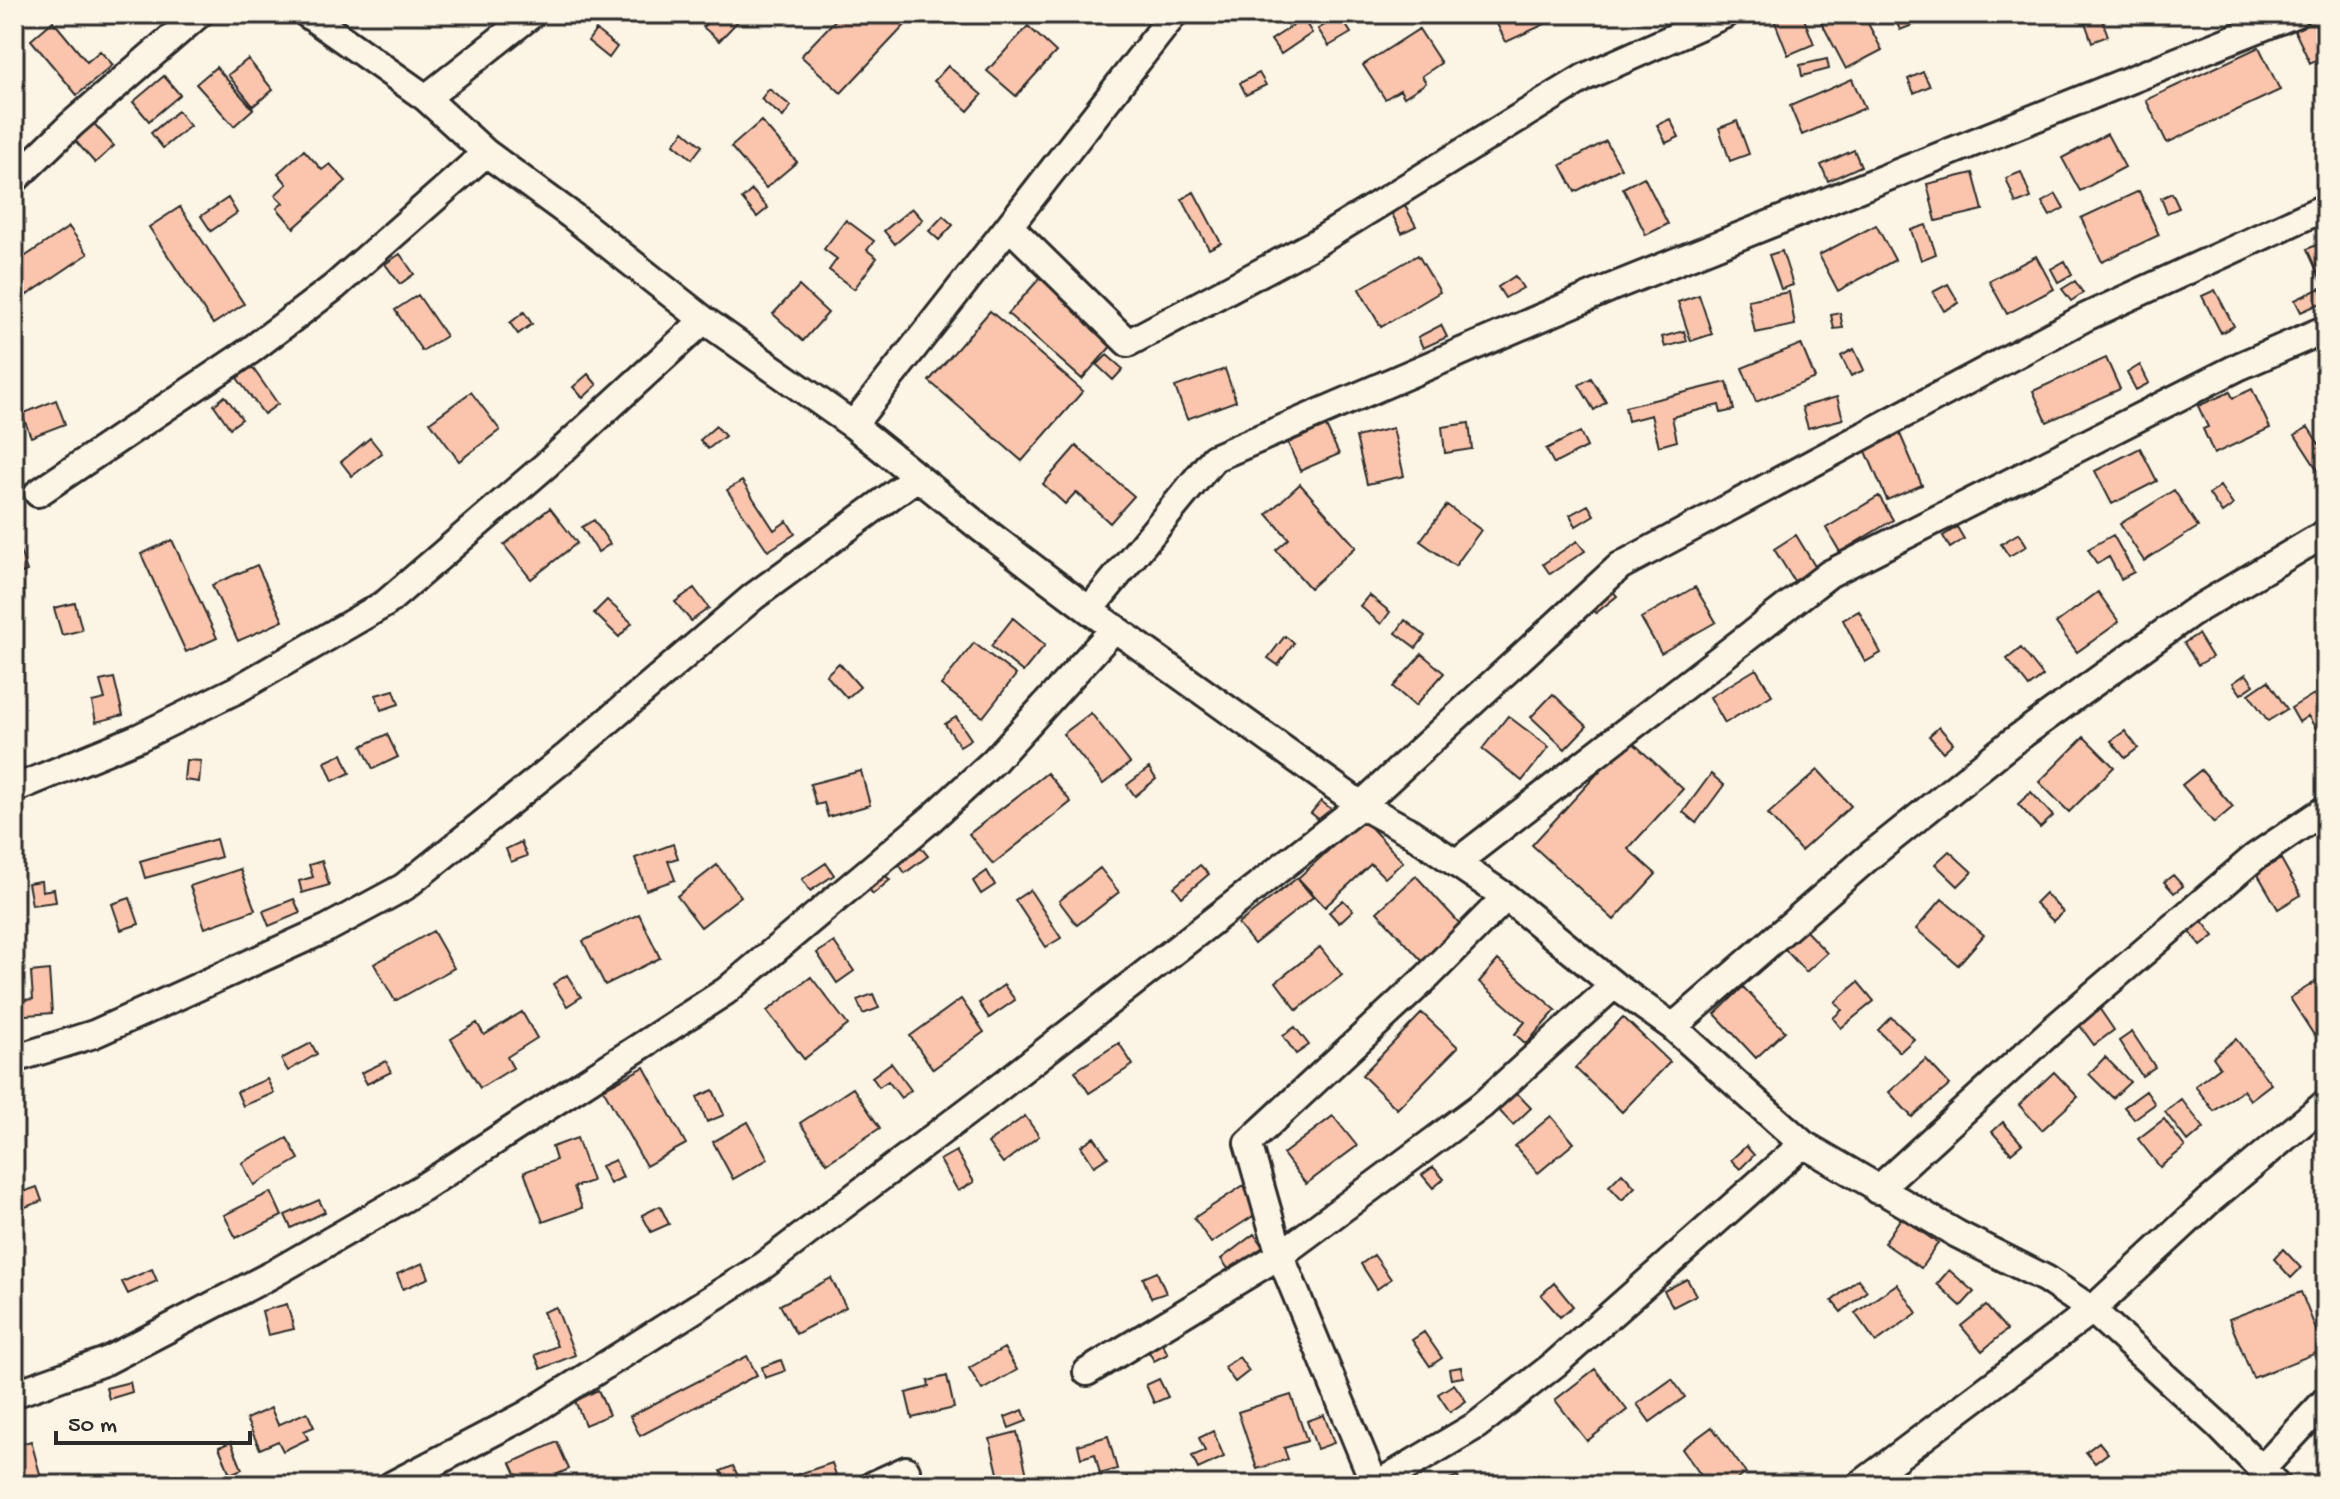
<svg xmlns="http://www.w3.org/2000/svg" width="2340" height="1499" font-family="'Gochi Hand',sans-serif">
<style>
.building{fill:#fac5ac;stroke:#2b2b2b;stroke-width:2}
.lines{fill:none;stroke-linecap:round;stroke-linejoin:round}
.minor-casing{stroke:#2b2b2b;stroke-width:32}
.minor{stroke:#fcf5e5;stroke-width:26}
</style>
<rect width="100%" height="100%" fill="#fcf5e5"/>
<filter id="ink" filterUnits="userSpaceOnUse"><feTurbulence type="fractalNoise" baseFrequency=".0125" numOctaves="2"/><feDisplacementMap in="SourceGraphic" scale="16" xChannelSelector="R" yChannelSelector="G"/><feConvolveMatrix kernelMatrix="1 2 1 2 8 2 1 2 1" color-interpolation-filters="sRGB"/></filter>
<g filter="url(#ink)">
<path class="building" d="M714,14H735L740,19L719,41L703,27Z
M841,14H895L906,24L841,93L801,56Z
M1228,14H1252L1239,25Z
M1492,14H1543L1547,23L1506,42Z
M1781,14H1802L1814,44L1788,55L1773,17Z
M1817,14H1863L1882,50L1846,69Z
M1893,14H1944L1945,16L1929,23L1928,19L1900,30Z
M2082,14H2100L2108,36L2092,42Z
M2310,14H2326V55L2310,63L2291,23Z
M1340,16L1351,33L1329,46L1318,29Z
M1303,19L1312,33L1281,54L1271,40Z
M53,21L87,62L100,51L113,65L77,95L31,40Z
M1028,26L1056,52L1016,96L987,71Z
M1419,29L1441,63L1422,76L1426,83L1404,97L1400,90L1385,99L1363,65Z
M596,30L617,47L609,58L588,41Z
M2259,47L2280,90L2167,143L2146,100Z
M248,59L273,90L253,106L228,75Z
M1827,59L1829,69L1802,76L1800,65Z
M948,66L982,95L968,111L934,81Z
M216,67L253,109L234,126L196,84Z
M1923,72L1930,86L1914,93L1908,79Z
M1259,73L1266,85L1246,95L1240,83Z
M164,76L180,95L149,121L133,102Z
M1852,79L1865,108L1802,135L1790,106Z
M769,89L791,106L783,117L761,99Z
M178,111L190,126L163,148L151,133Z
M90,119L114,146L95,163L71,136Z
M1670,119L1679,137L1666,143L1657,125Z
M761,121L797,162L766,188L731,147Z
M1737,121L1749,154L1730,161L1719,128Z
M684,131L702,146L692,159L674,144Z
M2107,134L2125,167L2080,191L2062,158Z
M1606,141L1621,168L1575,192L1561,165Z
M304,150L322,170L330,164L346,181L294,228L277,208L283,203L275,195L287,184L278,173Z
M1854,150L1861,166L1828,181L1821,165Z
M2021,172L2031,198L2016,204L2006,178Z
M1973,173L1983,210L1936,221L1927,184Z
M1644,177L1668,224L1646,235L1623,188Z
M752,190L768,208L757,217L742,199Z
M2139,191L2159,235L2102,262L2081,218Z
M1194,192L1221,243L1209,249L1182,199Z
M2172,193L2179,208L2167,213L2161,198Z
M2056,194L2064,208L2050,216L2042,202Z
M228,198L237,213L211,231L201,216Z
M1405,206L1416,226L1402,233L1392,214Z
M180,207L244,304L213,324L149,227Z
M912,208L923,220L895,244L884,231Z
M943,216L953,225L939,240L929,231Z
M846,220L874,241L867,250L877,258L854,289L829,270L837,259L824,249Z
M1876,225L1895,260L1838,291L1819,255Z
M1926,225L1936,254L1921,260L1911,230Z
M69,227L88,254L27,295L14,276V264Z
M2326,241V289H2325L2307,249Z
M1782,251L1793,285L1781,289L1769,255Z
M400,254L414,274L400,284L385,264Z
M1418,255L1440,292L1381,327L1359,289Z
M2036,256L2054,289L2007,314L1989,281Z
M2065,261L2072,274L2058,282L2051,269Z
M1515,276L1523,288L1505,298L1498,287Z
M1040,278L1114,343L1082,379L1008,314Z
M2075,281L2083,293L2071,301L2062,289Z
M1948,284L1959,303L1944,311L1933,292Z
M799,286L828,313L803,341L773,314Z
M2320,288L2326,301L2301,312L2295,300Z
M2215,290L2234,326L2221,333L2202,296Z
M1789,292L1795,325L1755,333L1748,300Z
M418,295L446,336L422,351L395,310Z
M1699,295L1712,334L1691,341L1678,302Z
M990,311L1083,391L1022,461L929,381Z
M524,312L532,324L518,334L510,323Z
M1840,313L1843,328L1834,329L1831,315Z
M1441,325L1447,337L1423,348L1418,337Z
M1684,331L1687,341L1665,347L1662,337Z
M1801,344L1815,378L1756,402L1742,368Z
M1854,349L1864,370L1851,376L1841,356Z
M1107,355L1123,369L1113,380L1097,365Z
M2106,358L2120,389L2047,422L2033,391Z
M2140,365L2149,383L2136,390L2127,373Z
M252,367L278,404L264,414L237,378Z
M1225,369L1236,401L1187,419L1175,387Z
M588,374L597,385L583,398L573,387Z
M1591,378L1606,402L1594,410L1579,385Z
M1727,382L1734,410L1721,413L1719,405L1672,417L1677,441L1659,446L1651,415L1628,421L1625,407Z
M2252,389L2270,428L2214,454L2203,429L2208,427L2198,406L2230,392L2233,398Z
M471,392L500,430L459,461L430,422Z
M225,396L242,419L230,428L214,405Z
M1837,397L1843,419L1808,428L1802,407Z
M56,400L65,424L31,437L22,414Z
M1469,423L1472,449L1445,453L1442,427Z
M716,426L725,436L708,449L700,440Z
M1326,426L1339,454L1300,471L1288,443Z
M2308,427L2326,455V463L2317,469L2295,435Z
M1393,428L1404,476L1367,484L1356,437Z
M1580,432L1587,447L1554,464L1546,449Z
M1900,434L1922,485L1887,500L1865,449Z
M370,438L382,453L352,476L341,462Z
M1076,446L1134,496L1110,523L1076,492L1065,504L1043,484Z
M2140,448L2157,481L2112,504L2095,471Z
M742,481L774,530L787,521L795,534L768,551L727,490Z
M1300,484L1356,547L1310,588L1276,550L1289,539L1267,514Z
M2220,486L2233,505L2222,513L2209,494Z
M2174,490L2198,527L2144,561L2120,524Z
M1879,496L1893,520L1840,552L1826,528Z
M1447,505L1481,530L1455,566L1420,541Z
M1588,505L1594,515L1576,526L1570,515Z
M550,508L577,543L531,579L504,545Z
M594,520L610,544L598,552L582,527Z
M1957,527L1964,539L1950,548L1943,536Z
M2019,533L2027,546L2009,556L2001,544Z
M1796,535L1816,568L1794,581L1774,549Z
M2113,535L2134,572L2121,579L2109,557L2097,564L2088,549Z
M172,540L217,638L186,652L141,554Z
M1577,541L1585,551L1550,574L1543,564Z
M19,548L27,571L16,575L24,596L14,599V550Z
M257,565L283,621L238,641L212,585Z
M1607,584L1617,596L1596,613L1586,600Z
M1695,587L1716,622L1661,653L1641,618Z
M694,588L709,608L691,621L675,602Z
M2098,592L2119,622L2077,652L2056,623Z
M1369,595L1390,612L1381,624L1360,606Z
M607,600L632,623L619,637L594,613Z
M75,603L82,630L62,635L54,608Z
M1859,611L1881,653L1865,662L1843,620Z
M1013,618L1045,645L1023,672L991,646Z
M1405,620L1425,636L1416,648L1396,633Z
M2198,634L2212,657L2198,665L2184,643Z
M1285,636L1294,643L1278,665L1268,658Z
M974,643L1016,675L983,717L941,685Z
M2021,648L2043,676L2029,687L2007,659Z
M1422,654L1444,673L1415,706L1393,687Z
M839,663L860,687L847,698L826,675Z
M1756,669L1772,695L1725,723L1710,697Z
M2246,674L2254,685L2241,694L2233,683Z
M114,678L123,715L96,722L92,702L105,699L100,681Z
M2268,681L2287,709L2268,721L2249,694Z
M394,690L399,704L381,710L376,695Z
M1553,694L1587,726L1565,749L1531,717Z
M2314,694L2326,713V745L2308,716L2299,722L2291,708Z
M1091,713L1130,763L1103,784L1063,734Z
M1508,716L1549,747L1522,781L1482,749Z
M956,717L971,739L960,746L945,724Z
M1939,727L1953,743L1943,752L1929,736Z
M2125,731L2138,748L2125,758L2111,741Z
M387,734L398,757L373,769L362,746Z
M2084,737L2114,767L2069,812L2039,782Z
M1629,739L1683,789L1628,849L1656,874L1614,920L1532,845Z
M342,754L350,773L333,781L325,762Z
M186,760L201,761L199,782L184,780Z
M1149,768L1156,779L1135,796L1127,785Z
M1818,770L1851,806L1801,851L1768,814Z
M2201,770L2233,807L2214,823L2182,785Z
M861,771L870,805L828,817L824,803L816,805L810,784Z
M1047,773L1071,802L993,864L969,834Z
M1711,774L1724,785L1696,823L1683,812Z
M2031,792L2053,816L2040,828L2018,804Z
M1321,801L1336,813L1326,825L1311,813Z
M1363,819L1403,862L1385,878L1371,864L1325,907L1298,878Z
M216,839L221,857L145,878L140,861Z
M521,842L527,856L511,862L506,849Z
M673,844L678,858L668,861L675,880L646,890L635,858Z
M918,844L928,856L905,873L896,860Z
M1949,851L1972,872L1958,886L1935,864Z
M2281,859L2301,895L2278,909L2257,873Z
M322,861L329,885L302,893L299,881L313,877L309,865Z
M826,863L834,875L810,891L802,879Z
M717,865L741,896L701,927L677,896Z
M1200,865L1209,874L1182,897L1174,887Z
M1100,868L1119,892L1077,925L1059,901Z
M240,869L255,910L205,928L190,886Z
M879,869L890,880L873,894L863,882Z
M987,871L995,885L981,894L973,881Z
M2173,875L2183,886L2174,893L2164,882Z
M1416,876L1463,927L1424,963L1377,912Z
M1297,878L1313,897L1254,944L1238,924Z
M41,881L42,891L54,889L56,902L32,905L28,883Z
M1030,890L1061,938L1046,947L1015,900Z
M2045,893L2063,912L2053,921L2035,903Z
M130,898L139,924L121,930L112,904Z
M294,899L300,913L269,926L263,911Z
M1942,899L1984,935L1958,965L1916,929Z
M1343,900L1353,910L1339,923L1329,912Z
M639,914L660,958L605,985L583,941Z
M2202,921L2214,936L2201,946L2189,931Z
M1802,927L1827,953L1806,972L1782,946Z
M433,931L454,968L395,1001L374,964Z
M834,942L854,971L837,983L817,953Z
M1320,947L1342,975L1297,1010L1276,982Z
M1498,960L1556,1010L1526,1044L1515,1034L1525,1022L1479,982Z
M49,970L52,1013L14,1016V1001L33,999L31,972Z
M567,975L581,997L567,1006L553,984Z
M2326,975V1027L2314,1035L2290,998Z
M811,977L848,1025L804,1059L767,1011Z
M1858,982L1874,1001L1841,1028L1833,1018L1842,1010L1835,1002Z
M1004,985L1015,1000L989,1018L979,1003Z
M1743,987L1785,1031L1756,1058L1715,1014Z
M873,994L879,1008L863,1014L857,1000Z
M961,999L984,1032L933,1069L910,1036Z
M2099,1008L2114,1030L2094,1045L2078,1023Z
M522,1012L537,1038L507,1057L513,1068L480,1088L451,1039L477,1023L484,1035Z
M1422,1013L1458,1047L1397,1109L1362,1075Z
M1623,1017L1670,1062L1622,1112L1575,1068Z
M1891,1017L1914,1039L1900,1052L1878,1030Z
M1295,1027L1309,1045L1296,1054L1283,1036Z
M2132,1032L2155,1067L2142,1076L2119,1041Z
M2236,1039L2271,1084L2250,1100L2243,1090L2214,1111L2195,1086L2220,1067L2213,1057Z
M311,1043L317,1054L288,1071L281,1059Z
M1119,1043L1133,1065L1089,1093L1075,1071Z
M2105,1057L2130,1082L2113,1098L2089,1074Z
M1926,1059L1950,1085L1912,1117L1889,1092Z
M386,1061L391,1072L367,1084L361,1073Z
M891,1063L911,1090L901,1098L888,1081L879,1087L872,1077Z
M644,1067L686,1144L646,1166L603,1089Z
M2054,1072L2078,1097L2042,1130L2019,1105Z
M267,1079L274,1093L243,1106L237,1092Z
M1511,1087L1531,1108L1513,1125L1493,1104Z
M853,1088L880,1128L827,1163L800,1123Z
M713,1090L724,1115L707,1122L697,1097Z
M2146,1091L2155,1104L2134,1119L2124,1107Z
M2181,1099L2204,1128L2188,1142L2165,1112Z
M1025,1116L1039,1136L1003,1163L988,1143Z
M1333,1116L1357,1146L1306,1184L1283,1154Z
M1551,1116L1574,1143L1538,1173L1515,1146Z
M2164,1119L2185,1147L2160,1167L2138,1139Z
M748,1122L768,1159L733,1179L713,1142Z
M2003,1122L2022,1144L2011,1153L1992,1132Z
M1094,1137L1108,1157L1094,1166L1081,1146Z
M287,1138L299,1159L254,1185L242,1163Z
M577,1138L592,1181L574,1187L582,1208L543,1222L524,1172L556,1160L552,1147Z
M1746,1146L1754,1155L1740,1169L1731,1160Z
M956,1151L974,1182L958,1191L940,1160Z
M615,1160L623,1177L610,1184L601,1166Z
M1433,1167L1444,1179L1433,1188L1422,1175Z
M1622,1173L1635,1187L1622,1200L1609,1186Z
M1244,1185L1261,1211L1211,1243L1194,1218Z
M37,1187L42,1201L14,1211V1195Z
M271,1192L282,1216L236,1238L224,1215Z
M319,1200L325,1212L291,1228L285,1215Z
M660,1206L669,1224L651,1232L642,1215Z
M1901,1218L1938,1243L1921,1268L1884,1243Z
M1254,1234L1263,1247L1230,1271L1221,1259Z
M2283,1249L2301,1268L2291,1278L2274,1259Z
M1374,1255L1391,1279L1377,1289L1361,1264Z
M423,1263L429,1278L403,1289L397,1274Z
M152,1269L157,1281L128,1294L122,1282Z
M1949,1270L1974,1292L1961,1306L1937,1284Z
M1157,1272L1166,1293L1151,1298L1143,1278Z
M831,1278L846,1307L796,1334L780,1305Z
M1687,1279L1696,1295L1673,1307L1664,1291Z
M1858,1279L1867,1291L1841,1312L1832,1301Z
M1554,1283L1573,1306L1560,1317L1541,1295Z
M1897,1284L1917,1313L1876,1342L1855,1313Z
M2301,1292L2324,1350L2253,1378L2229,1319Z
M287,1304L294,1329L268,1335L262,1311Z
M1986,1306L2007,1330L1982,1351L1961,1326Z
M556,1307L575,1355L541,1369L535,1355L557,1346L543,1312Z
M1424,1332L1442,1358L1430,1366L1412,1340Z
M1158,1336L1168,1354L1154,1361L1144,1343Z
M1004,1348L1017,1370L982,1390L969,1368Z
M747,1356L757,1375L640,1436L630,1416Z
M1239,1357L1249,1371L1235,1382L1224,1367Z
M781,1360L785,1371L765,1378L762,1367Z
M1461,1367L1463,1377L1451,1379L1449,1369Z
M1595,1369L1627,1410L1587,1441L1555,1400Z
M947,1376L954,1408L912,1418L906,1393L929,1387L928,1381Z
M1159,1379L1168,1397L1154,1403L1146,1385Z
M1672,1379L1685,1397L1650,1422L1637,1404Z
M130,1382L132,1392L109,1399L106,1388Z
M1454,1384L1466,1401L1450,1412L1438,1394Z
M598,1390L609,1415L585,1425L575,1401Z
M1291,1395L1307,1441L1284,1448L1288,1459L1257,1469L1238,1412Z
M271,1408L278,1425L307,1412L314,1427L304,1431L308,1439L283,1451L278,1441L260,1449L246,1419Z
M1023,1410L1027,1421L1009,1428L1005,1417Z
M1324,1415L1334,1443L1317,1449L1307,1421Z
M1712,1427L1746,1473L1730,1485H1708L1682,1449Z
M1213,1431L1224,1457L1198,1469L1192,1456L1205,1451L1199,1438Z
M1017,1432L1027,1475L1000,1482L990,1439Z
M1108,1436L1117,1469L1100,1474L1095,1454L1081,1458L1078,1445Z
M31,1441L43,1485H14V1446Z
M231,1442L242,1469L230,1474L219,1447Z
M557,1442L569,1469L534,1485H521L511,1463Z
M2099,1442L2108,1453L2095,1463L2086,1452Z
M832,1463L836,1475L805,1485H796L793,1476Z
M733,1466L739,1478L727,1483L721,1471Z
M1457,1476L1462,1485H1443L1442,1482Z
M1127,1477L1129,1485H1115L1114,1481Z"/>
<g class="lines">
<g class="minor-casing">
<path id="minor" d="M307,14L426,98L486,153L571,215L704,320L853,425L982,529L1089,610L1361,805L1410,832L1506,897L1614,985L1673,1027L1803,1144L1957,1234L2046,1279L2092,1310L2218,1425L2277,1485
M426,98L532,14
M14,180L72,124L199,14
M1009,226L1174,14
M853,425L1009,226L1128,343L1314,244L1585,77L1726,14
M38,493L251,350L334,287L486,153
M1089,610L1214,458L1610,288L2295,14
M14,789L140,737L238,689L386,603L546,465L704,320
M1457,862L1829,574L2240,366L2326,329
M1673,1027L1871,855L2012,742L2191,613L2326,533
M14,1059L94,1034L328,928L404,887L567,756L753,597L917,477
M1877,1190L2050,1032L2255,857L2326,809
M1087,1372L1280,1255L1482,1105L1614,985
M14,1394L106,1361L271,1275L422,1188L726,991L932,818L994,761L1115,628
M2261,1470L2326,1400
M392,1485L526,1415L760,1268L992,1093L1361,805L1620,566L2086,317L2326,207
M873,1485L906,1470
M1375,1485L1280,1255L1248,1143L1428,976L1506,897
M1376,1485L1477,1425L1555,1364L1803,1144
M1860,1485L2092,1310L2209,1201L2326,1103"/>
</g>
<use href="#minor" class="minor"/>
</g>
</g>
<rect width="2340" height="1499" fill="none" stroke="#fcf5e5" stroke-width="48"/>
<rect x="24" y="24" width="2292" height="1451" fill="none" stroke="#2b2b2b" stroke-width="3" filter="url(#ink)"/>
<path d="M56 1431v12h194v-12" fill="none" stroke="#2b2b2b" stroke-width="4"/>
<text x="68" y="1431" font-size="24" fill="#2b2b2b" stroke="#fcf5e5" stroke-width="6" paint-order="stroke">50 m</text>
</svg>
